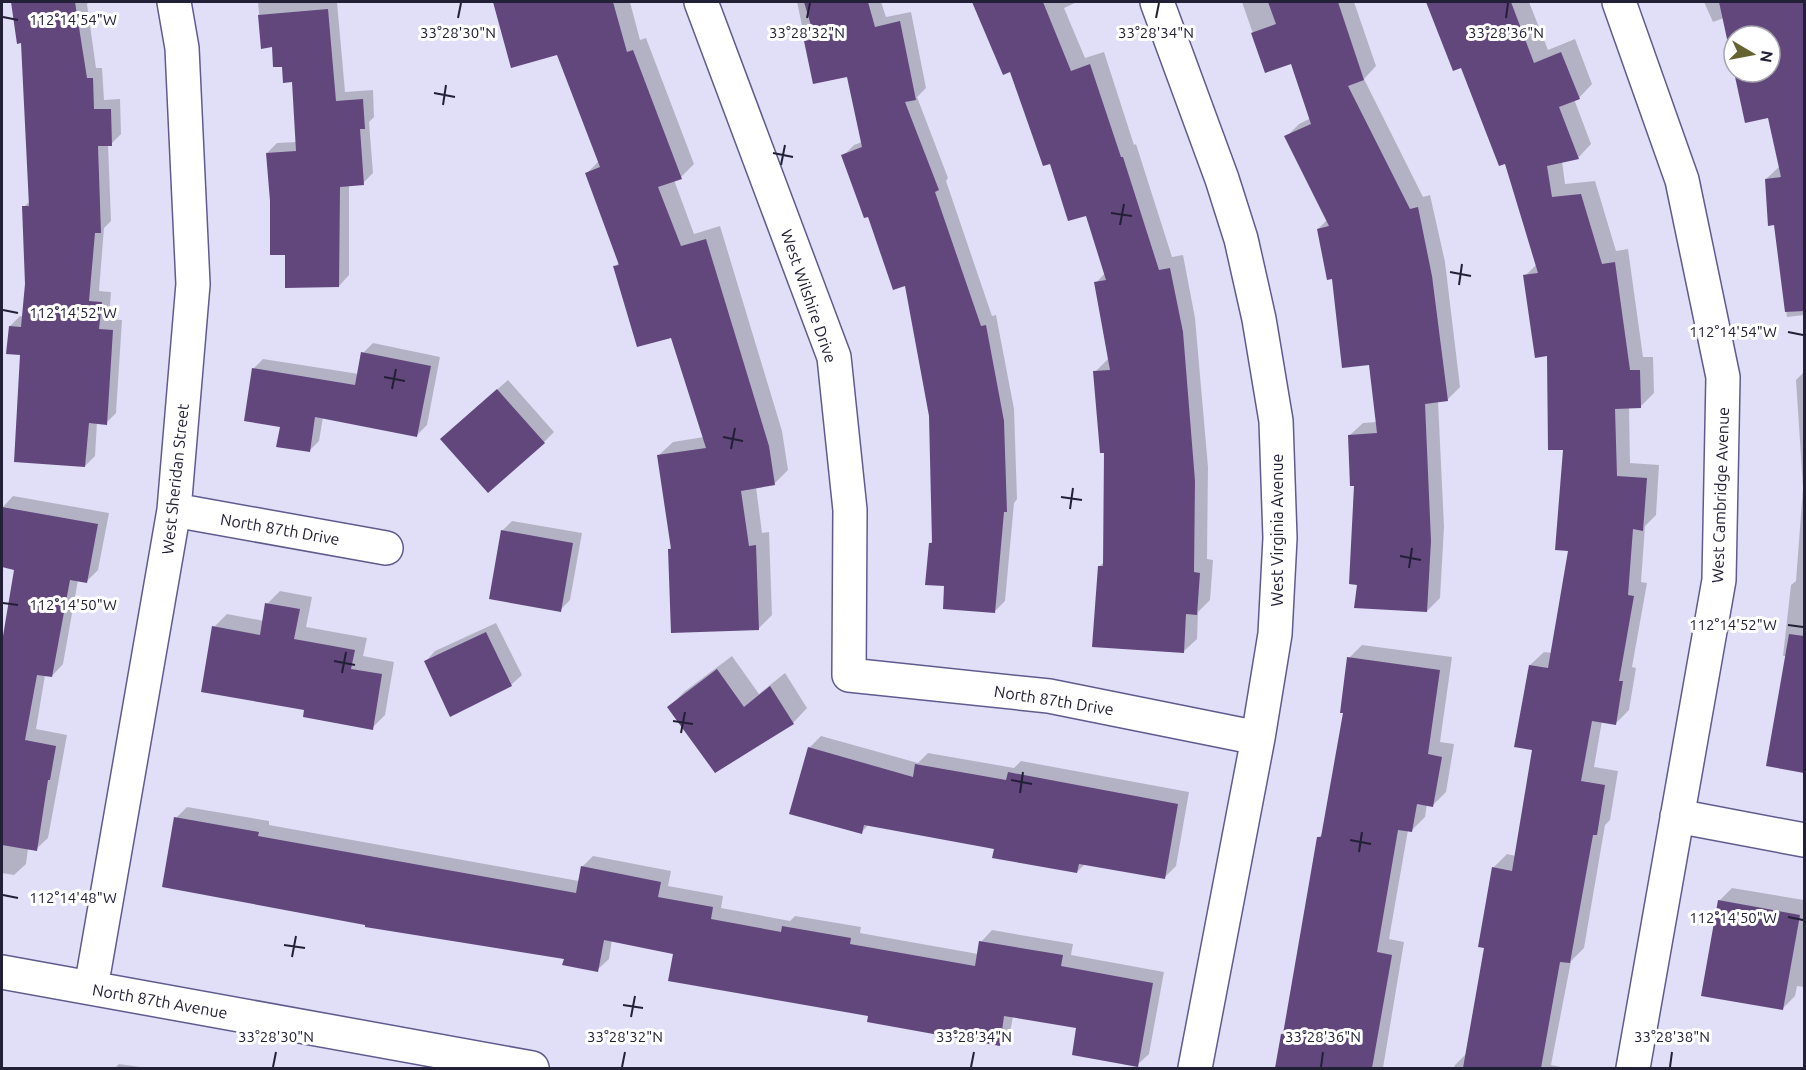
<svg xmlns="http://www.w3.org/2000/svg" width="1806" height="1070" font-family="Ubuntu,sans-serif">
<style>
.shadow{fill:#0003}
.building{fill:#62477d}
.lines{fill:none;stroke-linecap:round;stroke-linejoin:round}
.minor-casing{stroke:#5f5b8e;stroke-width:36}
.minor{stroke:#fff;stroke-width:33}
.ticks{fill:none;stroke:#222036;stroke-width:2}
.labels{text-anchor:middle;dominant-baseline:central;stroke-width:6;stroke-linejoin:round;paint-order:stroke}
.street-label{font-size:16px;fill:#222036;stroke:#fff}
.ticks-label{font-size:15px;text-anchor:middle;fill:#222036;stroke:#fff;stroke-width:6;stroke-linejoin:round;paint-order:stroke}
</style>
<rect width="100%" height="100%" fill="#e0dff7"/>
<path class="shadow" d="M12,2H89L87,4L96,68H102L104,100L120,99L121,134L111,144H108L111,221L104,228L99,291L111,292L109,319L122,320L116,413L106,423L97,422L95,456L85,466L22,354L10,326L20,316L24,317L26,284L24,207L31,200L22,41L18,42Z
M258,2H337L345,92L373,90L374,117L369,122L373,173L363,183L349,184V275L339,286L286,253L271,201L267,153L277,143L297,142L293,80L273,46L262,47Z
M494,2H630L640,40L646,38L694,164L681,177L674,180L694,234L720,226L782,431L788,470L774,484L756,487L762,533L769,532L772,615L759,628L669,549L672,547L659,455L673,442L704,437L672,336L615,267L619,262L587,173L599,161L558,54L512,66Z
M797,2H881L886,17L911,12L926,88L917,97L948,178L946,181L992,316L996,315L1014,409L1017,499L1014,503L1005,601L994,612L946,585L930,543L934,540L930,415L906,284L843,156L854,145L862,142L849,75L814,82Z
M973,2H1077L1064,8L1085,58L1104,52L1134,145L1136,144L1172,257L1183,255L1195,318L1208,467L1207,559L1213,560L1210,600L1198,612L1197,639L1183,652L1100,566L1104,562L1106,451L1095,372L1108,359L1096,283L1105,273L1087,214L1051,162L1011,70L1004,73Z
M1242,2H1354L1376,66L1364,79L1423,197L1430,195L1445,262L1460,387L1447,400L1438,401L1444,527L1440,598L1427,611L1359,583L1356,484L1350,435L1363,423L1377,422L1370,364L1333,278L1318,229L1327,220L1286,137L1299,124L1311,118L1292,63L1266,71Z
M1428,2H1529L1548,50L1575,39L1592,84L1579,98L1574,99L1591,144L1578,158L1562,161L1565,184L1595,181L1616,251L1628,249L1643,357H1653L1654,393L1640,407H1629L1630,463L1659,465L1656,515L1645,526L1641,582L1647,583L1632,667L1636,668L1629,710L1615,724L1602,721L1594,767L1618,771L1610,820L1605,825L1584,948L1571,961L1551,1065L1566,1068H1454L1455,1065L1468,1052L1486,947L1493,868L1507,854L1516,856L1533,749L1530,665L1544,652L1552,653L1570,550L1564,448L1548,354L1525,276L1537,264L1506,162L1462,66L1454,69Z
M1704,2H1804V315L1787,317L1776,223L1766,179L1780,166L1769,117L1736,72H1770V36H1734V64L1724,18L1713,22Z
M373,343L440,357L427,425L417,435L323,417L319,441L309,451L281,425L253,369L263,359L359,374L363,353Z
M1804,372V771L1767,765L1786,656H1783L1791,585L1796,581L1803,488L1796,380Z
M508,380L554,432L544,442L452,429Z
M13,496L109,513L98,570L87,581L78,580L63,664L52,676L45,675L36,729L67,735L48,838L36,849L28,848L26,864L14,875L2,873V651L16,568L2,566V508Z
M512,521L582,533L570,600L560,610L502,531Z
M280,591L312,597L306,627L367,638L363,656L394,662L385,715L372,728L306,709L214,627L227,614L264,621L267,604Z
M496,623L522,675L512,684L451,715L426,661L435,651Z
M1362,645L1452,657L1440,742L1454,744L1446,792L1433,805L1427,804L1425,817L1411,831L1408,830L1389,939L1404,942L1383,1068H1276L1282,1034L1285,1032L1319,837L1323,833L1345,712L1349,658Z
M732,656L759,694L785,673L807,708L793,723L669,707L684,692Z
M821,736L918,763L928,753L1014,768L1021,761L1189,792L1176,866L1164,878L1085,864L1077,872L996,848L869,824L861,833L809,748Z
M187,807L269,821V825L579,881L582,867L593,856L671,871L668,886L723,896L721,908L790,921L795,916L861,927L860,933L978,954L981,942L992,930L1073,944L1071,955L1164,972L1149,1054L1137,1065L1078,1027L1013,1016L1010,1033L999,1044L870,1015L675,952L612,940L609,959L597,970L565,958L367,924L176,818Z
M1732,888L1804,900V987L1797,986L1795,996L1782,1009L1719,901Z
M119,1064L147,1068H115Z"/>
<path class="building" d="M11,2H75L87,78H93L94,109H111L112,146H98L101,233H95L89,301L102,302L99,329L113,330L107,425L89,423L85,467L14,462L20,355L6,354L9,326L21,327L25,284L22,206H29L21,43L17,44Z
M493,2H613L627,52L633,50L682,179L658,187L681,246L706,239L769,446L775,485L741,491L749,546L756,545L759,630L671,633L668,549H671L657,455L706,448L671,338L637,347L613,266L619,265L585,173L600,167L557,55L511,68Z
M804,2H868L875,27L900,21L916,100L905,102L939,190L935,192L981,326L986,325L1004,421L1007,512H1004L995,613L943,609L944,586L925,585L929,543H932L929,416L905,286L893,290L868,217L864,218L841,155L862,147L847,77L813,84L804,41L815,39Z
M972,2H1043L1071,71L1090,64L1121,157H1123L1159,270L1170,268L1183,332L1195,481L1194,572L1200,573L1197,615L1186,614L1184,653L1092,647L1098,566H1103L1104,453H1100L1093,371L1110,370L1094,282L1106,280L1086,216L1068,221L1050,164L1043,166L1010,72L1003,75Z
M1268,2H1338L1364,80L1348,86L1410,209L1418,207L1432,276L1448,401L1425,404L1431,541L1427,612L1354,608L1357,585L1349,584L1354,486H1350L1348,435L1377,433L1369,365L1342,368L1332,279L1327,280L1317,229L1329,226L1284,136L1311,124L1291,64L1265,73L1251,33L1276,24Z
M1426,2H1511L1534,63L1561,52L1580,99L1559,107L1579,159L1547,166L1552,197L1581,194L1602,264L1615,262L1630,370H1640L1641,408L1615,409L1617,476L1647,478L1643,531L1633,529L1628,595L1634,596L1619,681H1623L1616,725L1592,721L1581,781L1605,785L1597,835H1593L1570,963L1560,962L1541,1068H1463L1484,948L1478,947L1492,867L1512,871L1532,750L1514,747L1529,665L1548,668L1568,551L1555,550L1563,450H1548L1547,356L1535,358L1523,275L1538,273L1505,164L1499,166L1461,68L1453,71Z
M1719,2H1804V311L1785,312L1774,225L1768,226L1765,179L1781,177L1768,118L1745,123L1734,72H1770V36H1734V71Z
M328,9L336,101L363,99L365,129H360L364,185L340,187L339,287L285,288V255H270V201L266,153L296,151L292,82L283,83L282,67H273L272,47L261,49L258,15Z
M361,352L431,366L417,437L315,417L310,452L276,447L280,427L244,421L252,368L355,385Z
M497,389L545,443L488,493L440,439Z
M2,507L98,524L87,583L70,580L52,677L37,675L25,740L56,746L50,780H48L37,851L2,845V642L14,570L2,567Z
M501,530L573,543L561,612L489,599Z
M265,603L300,609L294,639L355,650L351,669L382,674L373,730L303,717L304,710L201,692L212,626L260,635Z
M486,632L512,686L450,717L424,661Z
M1789,634L1804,636V773L1766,766Z
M1347,657L1440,670L1428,754L1442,757L1433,807L1417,804L1412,832L1398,830L1377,952L1392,955L1372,1068H1275L1281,1034H1283L1317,837H1321L1343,713H1340Z
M717,669L744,707L770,686L794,724L715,773L667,707Z
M808,747L913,777L915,764L1006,780L1008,772L1178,804L1165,879L1079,864L1077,873L992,858L994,849L864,825L862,834L789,814Z
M174,817L259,832L258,836L576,893L581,866L661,882L658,897L713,907L711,919L781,932L782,926L851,938L850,944L975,966L979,941L1063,955L1061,966L1153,983L1138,1067L1072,1055L1076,1028L1004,1016L1000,1046L867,1022L868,1016L668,981L673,954L604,940L598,972L562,965L564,959L365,927V925L162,887Z
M1718,900L1800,915L1783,1010L1701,996Z"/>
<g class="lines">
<g class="minor-casing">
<path id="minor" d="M701,2L834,357L850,510L849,675L1049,696L1258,738
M1157,2L1222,179L1241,239L1259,319L1276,421L1280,538L1275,634L1258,738L1195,1068
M1619,2L1682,180L1723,377L1719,580L1633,1068
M174,510L386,548
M1677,816L1804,840
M2,972L532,1068
M91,988L174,510L193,284L182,48L174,2"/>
</g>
<use href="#minor" class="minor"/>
</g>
<path class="ticks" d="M3,17L18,20M458,18L461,3M807,18L810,3M1156,18L1159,3M1506,18L1508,3M434,93L455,97M443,105L446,85M773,153L793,157M781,165L785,145M1111,213L1132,216M1120,225L1124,204M1450,272L1471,276M1459,285L1462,264M3,310L18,313M1788,332L1803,335M384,377L405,381M392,389L396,369M723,437L743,441M731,449L735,428M1061,497L1082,500M1070,509L1073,488M1400,556L1421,560M1409,568L1412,548M3,603L18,605M1788,625L1803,627M334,661L355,665M342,673L346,652M673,721L693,724M681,733L685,712M1011,780L1032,784M1020,793L1023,772M1350,840L1371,844M1359,852L1362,832M3,895L18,898M1788,917L1803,920M284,945L305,948M292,957L296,936M623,1005L643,1008M631,1017L635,996M273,1067L276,1052M622,1067L625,1052M971,1067L974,1052M1321,1067L1323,1052M1670,1067L1672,1052"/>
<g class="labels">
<g class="street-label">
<text transform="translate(809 296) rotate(71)">West Wilshire Drive</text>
<text transform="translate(175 479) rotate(-84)">West Sheridan Street</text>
<text transform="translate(1720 495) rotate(-88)">West Cambridge Avenue</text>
<text transform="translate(280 529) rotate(10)">North 87th Drive</text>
<text transform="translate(1277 530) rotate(-90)">West Virginia Avenue</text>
<text transform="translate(1054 700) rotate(9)">North 87th Drive</text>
<text transform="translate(160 1001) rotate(10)">North 87th Avenue</text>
</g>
</g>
<g class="ticks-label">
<text x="73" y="25">112°14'54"W</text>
<text x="458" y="38">33°28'30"N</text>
<text x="807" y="38">33°28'32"N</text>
<text x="1156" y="38">33°28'34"N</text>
<text x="1506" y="38">33°28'36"N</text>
<text x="73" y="318">112°14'52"W</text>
<text x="1733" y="337">112°14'54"W</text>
<text x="73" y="610">112°14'50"W</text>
<text x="1733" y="630">112°14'52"W</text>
<text x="73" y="903">112°14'48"W</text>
<text x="1733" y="923">112°14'50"W</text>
<text x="276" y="1042">33°28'30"N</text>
<text x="625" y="1042">33°28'32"N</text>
<text x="974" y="1042">33°28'34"N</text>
<text x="1323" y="1042">33°28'36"N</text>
<text x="1672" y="1042">33°28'38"N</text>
</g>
<rect width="1806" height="1070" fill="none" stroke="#222036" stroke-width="6"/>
<g transform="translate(1752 54) rotate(100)"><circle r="28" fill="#ffffff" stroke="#a7a6af" stroke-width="1.5"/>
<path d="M0-4.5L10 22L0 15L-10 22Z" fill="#65632f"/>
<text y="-9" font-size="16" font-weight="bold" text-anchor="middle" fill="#222036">N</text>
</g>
</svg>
